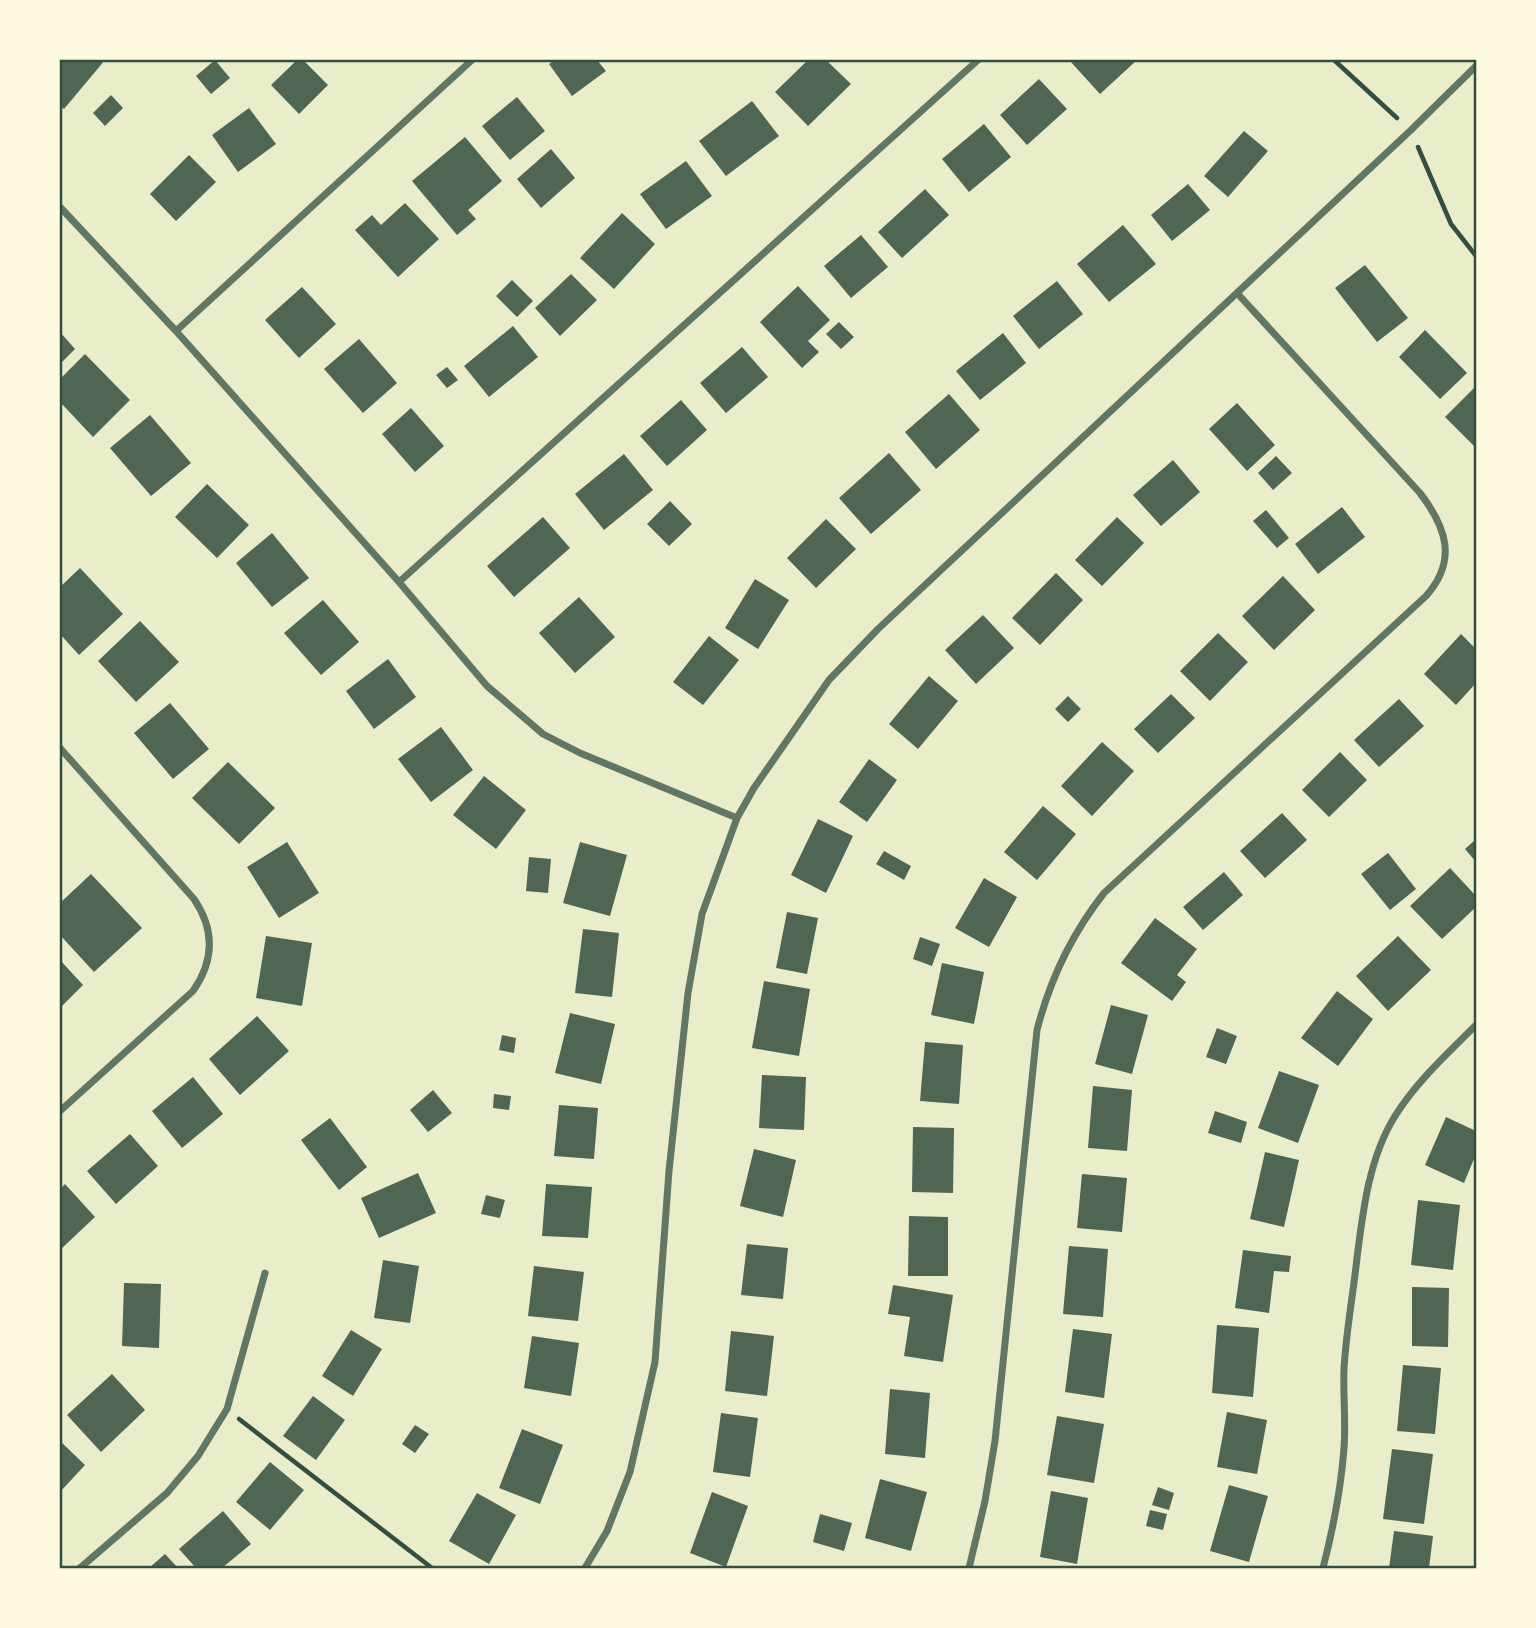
<svg xmlns="http://www.w3.org/2000/svg" width="1536" height="1628" font-family="'Public Sans',sans-serif">
<style>
.building{fill:#4f6655}
.lines{fill:none;stroke-linecap:round;stroke-linejoin:round}
.path{stroke:#344e41;stroke-width:4.5}
.minor{stroke:#617663;stroke-width:7}
.neatline{fill:none;stroke:#344e41;stroke-width:2.5}
</style>
<rect width="100%" height="100%" fill="#e9edc9"/>
<path class="building" d="M60,60H105L64,109L60,106Z
M215,60L230,78L211,94L196,76Z
M297,60H303L328,85L299,114L271,85Z
M555,60H597L606,71L572,96L549,64Z
M808,60H826L851,84L808,126L775,92Z
M1072,60H1137L1100,94L1070,61Z
M1039,79L1067,109L1027,145L1000,115Z
M111,95L123,108L105,126L93,113Z
M517,97L545,131L510,160L482,126Z
M752,101L779,136L726,176L699,141Z
M249,108L276,144L238,172L212,135Z
M984,124L1011,157L969,192L942,159Z
M1244,131L1268,151L1228,197L1204,176Z
M465,137L502,181L468,210L476,219L457,235L412,181Z
M551,149L575,178L541,208L517,179Z
M189,155L216,182L176,221L150,194Z
M686,161L712,196L666,229L640,194Z
M1188,184L1210,210L1172,241L1151,215Z
M925,189L949,215L902,258L878,232Z
M405,203L439,239L398,277L355,230L372,215L381,225Z
M622,213L655,244L614,289L580,258Z
M1123,225L1156,264L1109,302L1077,264Z
M861,235L888,267L851,298L824,266Z
M1365,265L1408,318L1377,342L1335,288Z
M571,274L597,300L560,336L535,308Z
M512,280L533,301L517,317L496,296Z
M1057,281L1083,314L1039,349L1013,316Z
M798,286L830,320L808,341L819,352L802,368L760,322Z
M302,287L336,324L299,358L265,320Z
M839,322L854,337L841,349L826,334Z
M513,326L538,357L489,397L464,366Z
M1425,330L1467,373L1440,399L1399,357Z
M60,332L75,349L60,364Z
M1003,333L1026,363L980,400L956,371Z
M359,339L397,383L363,413L324,369Z
M742,347L768,377L726,413L700,383Z
M85,354L130,400L93,437L60,402V379Z
M447,367L458,380L447,388L436,375Z
M1476,386V448L1445,417Z
M949,394L980,430L936,469L905,432Z
M681,400L707,430L667,466L640,436Z
M1237,403L1275,445L1247,471L1209,429Z
M411,408L444,446L415,472L382,434Z
M150,415L191,463L151,496L110,448Z
M889,453L921,490L871,534L839,498Z
M624,454L653,490L604,530L575,494Z
M1276,456L1292,473L1273,490L1258,473Z
M1173,460L1200,492L1161,526L1133,495Z
M207,484L249,525L217,558L175,517Z
M670,501L692,524L669,546L647,524Z
M1342,507L1365,537L1318,574L1295,544Z
M1266,510L1289,538L1277,548L1253,521Z
M543,517L570,548L514,597L487,566Z
M1117,517L1144,543L1102,586L1075,560Z
M826,519L856,549L816,588L787,558Z
M272,533L309,578L272,607L236,563Z
M80,568L123,614L79,655L60,634V587Z
M1056,573L1083,600L1040,645L1012,618Z
M1283,576L1315,610L1274,650L1242,616Z
M755,579L789,600L758,649L725,628Z
M579,597L615,637L575,673L539,633Z
M323,600L359,642L321,675L284,633Z
M983,615L1014,648L976,684L945,650Z
M140,621L179,662L136,702L98,661Z
M1218,633L1248,662L1210,701L1180,671Z
M1461,634L1476,649V683L1456,705L1424,674Z
M709,636L739,660L703,705L673,682Z
M388,659L416,697L374,729L346,691Z
M929,676L958,701L918,749L889,724Z
M1171,694L1195,718L1158,753L1134,729Z
M1068,696L1081,709L1068,722L1055,709Z
M1399,699L1424,726L1379,767L1354,740Z
M170,703L209,749L173,779L134,733Z
M441,727L473,770L431,802L398,759Z
M1102,742L1134,771L1092,816L1061,786Z
M1340,752L1367,780L1329,817L1302,790Z
M869,759L897,780L867,822L839,802Z
M228,762L275,808L239,844L192,798Z
M484,776L526,810L496,849L453,815Z
M1043,806L1076,834L1037,880L1004,852Z
M1282,813L1307,840L1265,878L1240,851Z
M818,819L853,836L826,893L791,875Z
M1476,839V862L1465,849Z
M287,842L319,893L279,918L247,867Z
M580,842L627,855L610,916L563,903Z
M884,851L911,866L904,880L876,864Z
M1388,853L1416,889L1390,910L1361,874Z
M529,857L551,859L548,893L526,891Z
M1450,868L1476,896V907L1442,939L1410,906Z
M1224,872L1243,895L1203,930L1183,907Z
M91,874L142,928L94,972L60,935V903Z
M984,878L1017,897L989,947L955,928Z
M787,912L818,918L807,974L776,968Z
M1155,918L1197,949L1177,975L1186,982L1172,1001L1121,963Z
M583,929L619,933L612,997L575,993Z
M266,936L312,943L302,1006L256,998Z
M1398,936L1431,970L1388,1011L1356,976Z
M920,937L940,944L932,966L913,959Z
M60,960L83,985L60,1008Z
M942,963L984,972L974,1024L931,1015Z
M764,981L810,989L799,1056L752,1048Z
M1337,991L1373,1019L1338,1066L1301,1038Z
M1111,1005L1148,1015L1132,1074L1095,1064Z
M570,1013L615,1024L601,1084L555,1073Z
M257,1016L289,1051L240,1095L209,1059Z
M1217,1028L1237,1036L1226,1064L1206,1057Z
M502,1035L516,1038L514,1053L499,1050Z
M925,1042L963,1045L959,1104L920,1101Z
M1279,1071L1319,1085L1298,1143L1258,1128Z
M762,1075L806,1077L804,1130L759,1128Z
M193,1077L223,1114L182,1148L152,1111Z
M1093,1086L1132,1090L1127,1151L1088,1148Z
M433,1090L452,1113L428,1132L410,1110Z
M494,1094L511,1096L509,1110L493,1108Z
M559,1105L598,1108L594,1159L554,1156Z
M1215,1111L1247,1122L1241,1143L1208,1133Z
M1446,1117L1476,1131V1154L1464,1183L1425,1165Z
M330,1118L367,1167L339,1190L301,1140Z
M913,1127L954,1128L953,1193L912,1192Z
M130,1134L158,1166L116,1204L87,1171Z
M754,1149L796,1160L783,1217L740,1206Z
M1265,1152L1299,1160L1284,1227L1250,1219Z
M418,1173L436,1213L379,1238L361,1198Z
M1082,1174L1127,1178L1122,1232L1077,1228Z
M65,1184L95,1217L60,1250V1189Z
M546,1184L592,1187L588,1238L542,1236Z
M486,1195L505,1200L500,1218L481,1214Z
M1418,1200L1460,1205L1453,1270L1411,1265Z
M909,1216L948,1217V1276H908Z
M747,1244L788,1248L783,1299L741,1295Z
M1069,1246L1108,1249L1103,1317L1063,1314Z
M1243,1250L1291,1256L1289,1272L1274,1271L1269,1313L1235,1308Z
M383,1260L419,1266L410,1323L374,1318Z
M534,1266L584,1272L578,1321L528,1316Z
M124,1283L161,1284L159,1348L122,1346Z
M893,1285L953,1295L943,1362L904,1356L910,1317L888,1314Z
M1412,1287L1449,1288L1448,1347L1412,1346Z
M1217,1325L1259,1328L1253,1397L1212,1393Z
M1073,1329L1112,1334L1104,1398L1065,1392Z
M351,1330L382,1349L353,1396L322,1376Z
M731,1331L774,1336L767,1396L725,1391Z
M532,1336L579,1343L571,1396L524,1388Z
M1403,1365L1441,1368L1435,1434L1397,1431Z
M112,1374L145,1410L101,1452L67,1415Z
M890,1389L930,1393L925,1458L885,1454Z
M313,1396L345,1420L316,1460L283,1436Z
M1227,1412L1267,1420L1257,1474L1217,1467Z
M721,1413L758,1418L750,1477L713,1472Z
M1057,1416L1104,1424L1094,1483L1047,1475Z
M415,1425L429,1434L415,1453L402,1444Z
M522,1429L563,1445L540,1504L499,1488Z
M60,1441L85,1465L60,1492Z
M1392,1449L1433,1454L1424,1524L1383,1519Z
M270,1462L304,1490L270,1530L236,1502Z
M880,1479L927,1492L911,1551L865,1538Z
M1229,1485L1268,1496L1249,1562L1210,1551Z
M1158,1487L1174,1493L1169,1510L1152,1505Z
M1051,1491L1088,1498L1077,1564L1040,1557Z
M712,1492L748,1506L726,1567L690,1553Z
M477,1493L516,1515L489,1564L449,1541Z
M1150,1510L1167,1514L1163,1530L1146,1526Z
M223,1511L251,1544L222,1568H196L179,1549Z
M820,1514L852,1523L844,1551L813,1542Z
M1394,1531L1433,1536L1429,1568H1389Z
M165,1554L178,1568H149Z"/>
<g class="lines">
<path class="path" d="M1334,60L1397,118
M1418,147L1451,224L1476,256
M239,1419L432,1568"/>
<path class="minor" d="M60,207L176,331L399,582L487,686L543,734L580,753L737,818
M176,331L472,60
M399,582L978,60
M60,748L194,899C215,930 214,961 193,991L60,1111
M80,1568L167,1493L198,1456L227,1409L265,1273
M585,1568L607,1531L630,1472L655,1362L669,1171L688,993L702,914L737,818L754,788L829,680L878,629L1411,130L1476,66
M969,1568L985,1501L995,1441L1037,1030C1050,979 1071,935 1104,893L1426,596C1458,560 1446,527 1420,493L1237,293
M1323,1568C1333,1529 1341,1489 1344,1448C1346,1422 1343,1395 1344,1369C1346,1332 1353,1295 1357,1258C1363,1210 1369,1158 1395,1116C1417,1081 1447,1054 1476,1025"/>
</g>
<rect width="1536" height="1628" fill="none" stroke="#fefae0" stroke-width="122"/>
<rect x="61" y="61" width="1414" height="1506" class="neatline"/>
</svg>
